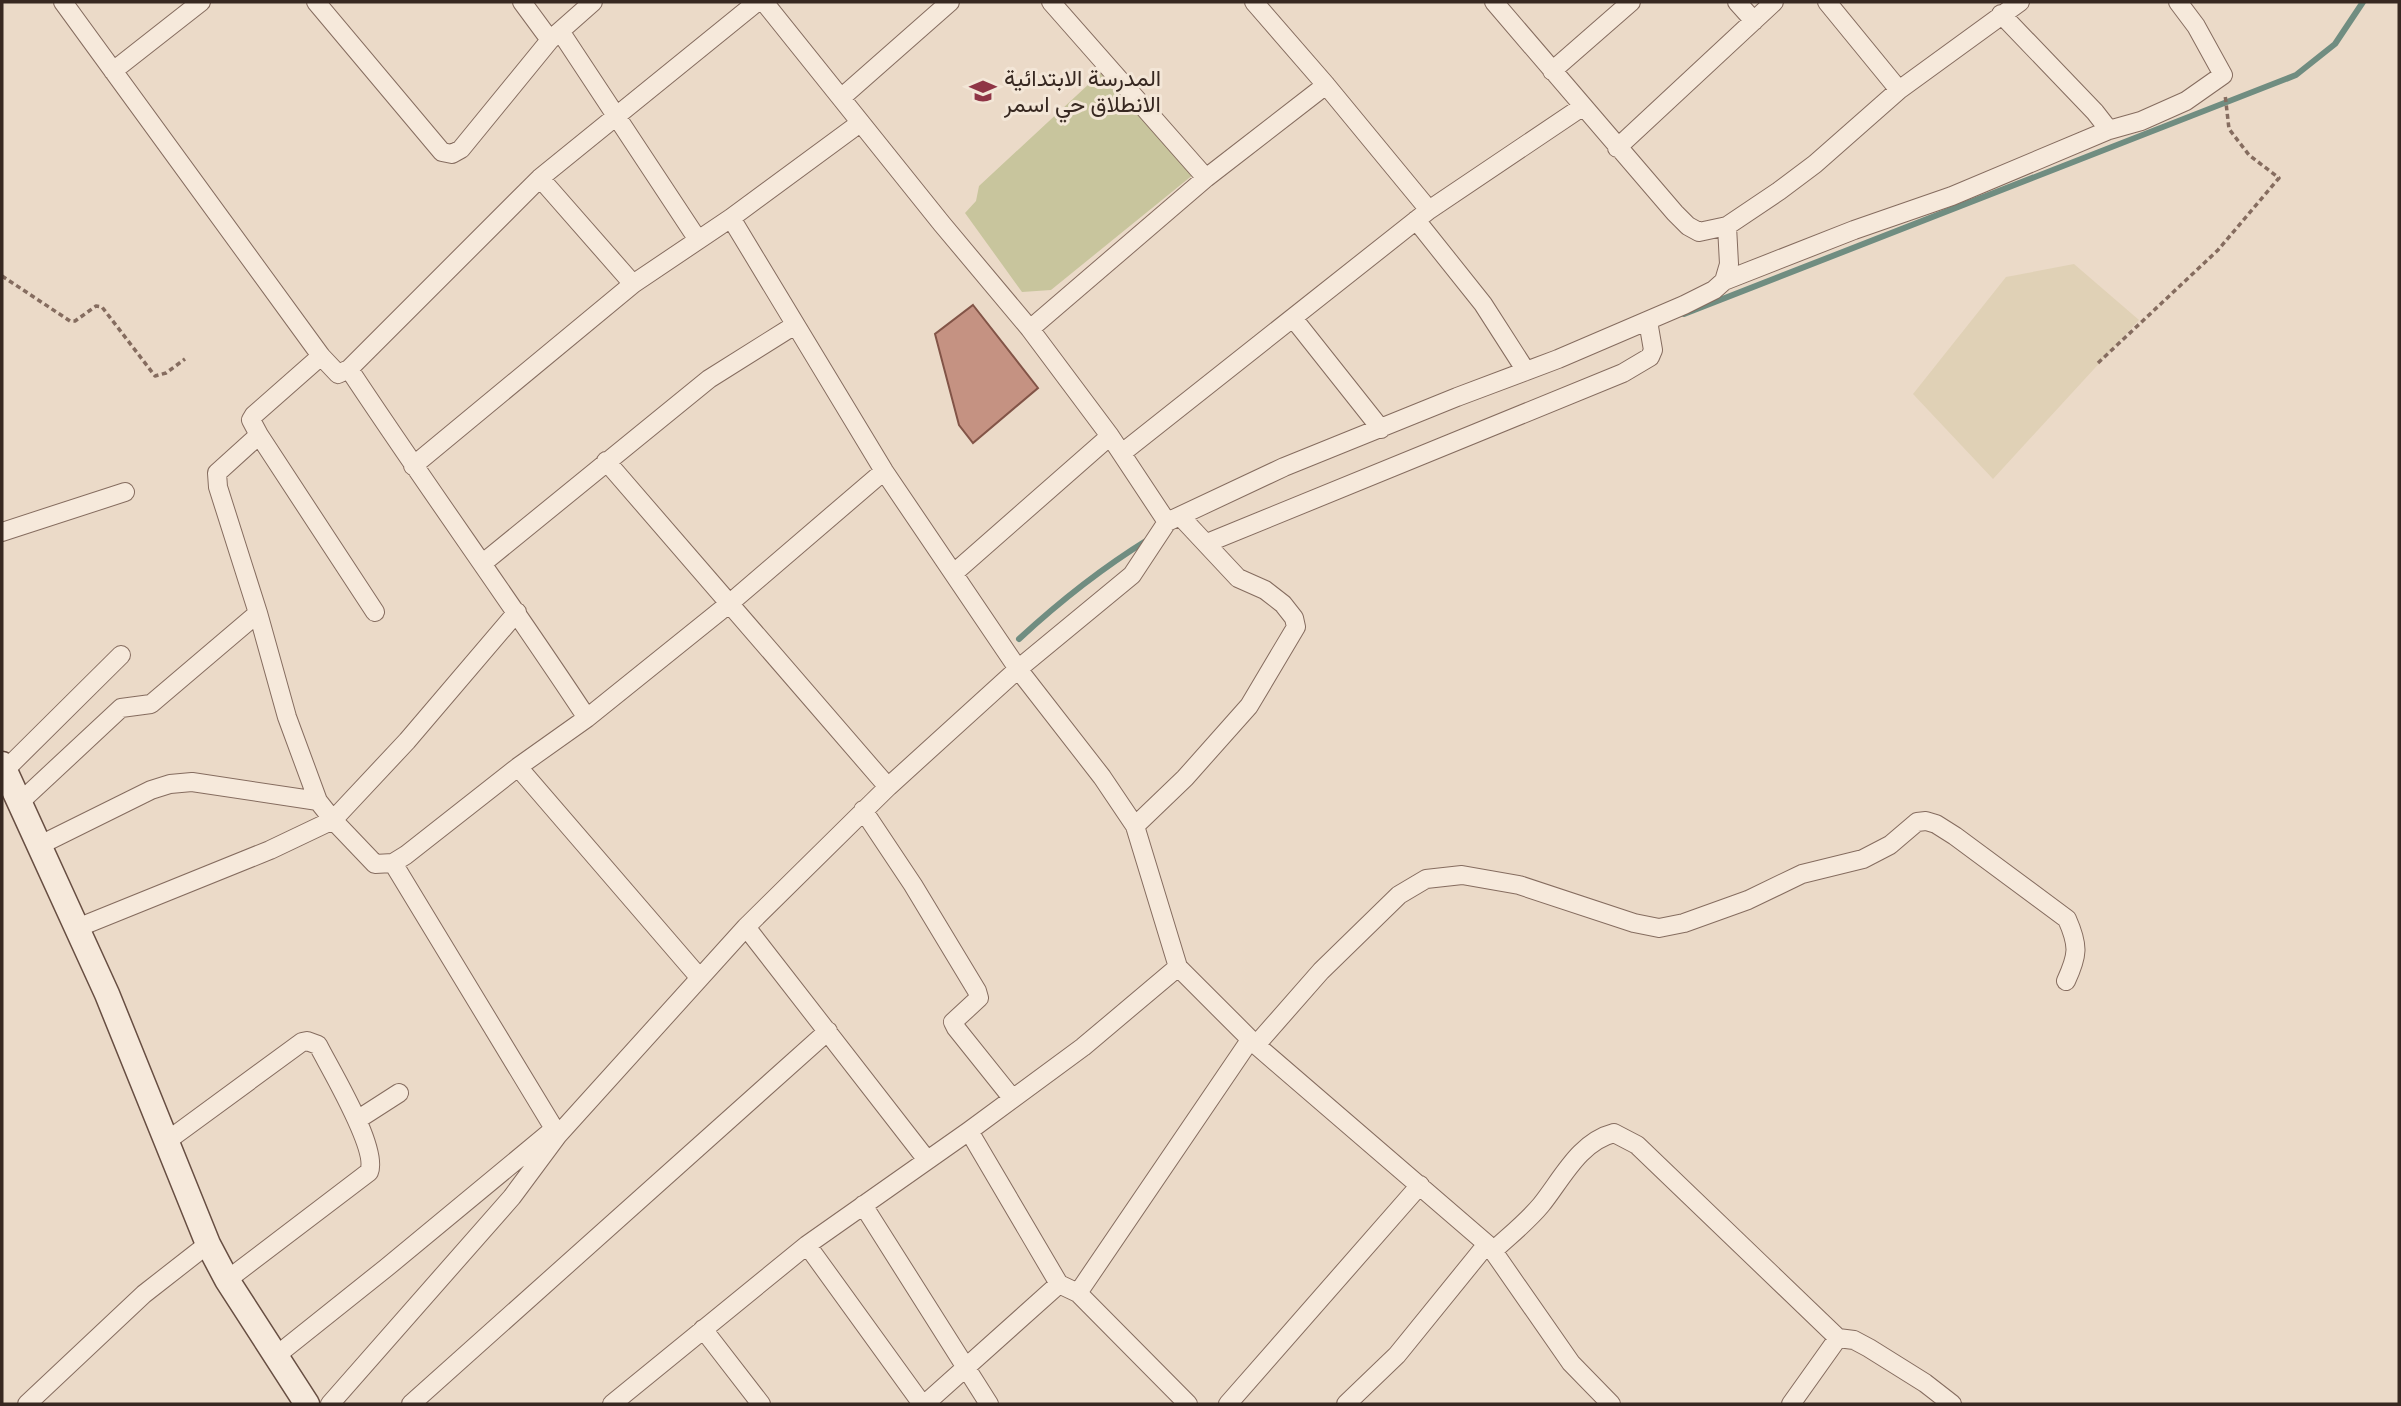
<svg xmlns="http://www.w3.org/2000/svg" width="2401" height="1406" font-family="'Source Serif 4',Vazirmatn,serif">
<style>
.farmland{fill:#e0d1b6}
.green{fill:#c8c59d}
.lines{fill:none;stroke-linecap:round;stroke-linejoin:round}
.stream{stroke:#708d81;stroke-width:6}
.building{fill:#c59282;stroke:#825447;stroke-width:2}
.street-casing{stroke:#856c5f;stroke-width:20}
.secondary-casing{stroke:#674e42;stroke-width:27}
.path{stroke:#856c5f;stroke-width:3.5;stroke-dasharray:5 3.5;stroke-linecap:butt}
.street{stroke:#f6e9db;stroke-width:18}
.secondary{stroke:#f6e9db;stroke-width:24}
.labels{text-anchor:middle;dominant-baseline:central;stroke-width:6;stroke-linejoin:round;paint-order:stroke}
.poi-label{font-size:23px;fill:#372821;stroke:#f3e6d7;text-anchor:start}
</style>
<rect width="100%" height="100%" fill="#ebdac8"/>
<path class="farmland" d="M2074,264L2139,320L1993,479L1913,394L2006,277Z"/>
<path class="green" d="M1104,70L1194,174L1051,290L1022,292L965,213L976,201L979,186Z"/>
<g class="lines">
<path class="stream" d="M1684,314L2296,75L2335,44L2363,2
M1019,639C1059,602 1102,568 1149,539"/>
</g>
<path class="building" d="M973,305L1038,388L973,443L959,425L935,334Z"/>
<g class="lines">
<g class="street-casing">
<path id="street" d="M63,2L321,356L338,374L349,369C427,487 510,601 587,718
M316,2L442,152L452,154L461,149L550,40L593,2
M522,2L550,40
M764,2L942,224L1030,329L1110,436L1167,522L1284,467L1457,397L1558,359L1684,305L1714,290L1724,281L1729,264L1727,226
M1051,2L1206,178
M1254,2L1326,85L1429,210
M1494,2L1675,213L1688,226L1699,232L1727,226L1779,191L1815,164L1899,90L2020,2
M1737,2L1754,21
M1827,2L1899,90
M560,31L698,240
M113,71L201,2
M1552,71L1631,2
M841,98L950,2
M2109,130L2141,121L2186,101L2223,75L2196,26L2178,2
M1617,148L1774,2
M540,178L633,284
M731,218L884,471L1018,669L1102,777L1135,826L1178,967L1256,1045L1487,1244L1397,1355L1346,1404
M1416,220L1483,304L1526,371
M1724,281L1854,230L1952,196L2109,130L2095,112L2001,14
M1293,318L1381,429
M1030,329L1206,178L1326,85
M321,356L254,415L251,420L259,435L217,473L218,487L258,613L287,717L318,801L333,820L375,864L393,863L406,855L518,767L587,718L730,603L884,471
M349,369L540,178L757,2
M259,435L375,612
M1122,453L1429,210L1582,107
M606,461L888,787
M413,466L633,284L731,218L860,123
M2,532L125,492
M1207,543L1623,373L1650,357L1653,350L1648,321
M483,563L709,379L795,325
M954,573L1110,436
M518,767L699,977
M4,771L121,655
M18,804L121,708L151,704L258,613
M863,810L913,885L977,991L979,998L953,1022L956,1028L1012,1098
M1135,826L1185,778L1249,706L1296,627L1294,618L1283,604L1265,590L1238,578L1180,516
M38,846L151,790L170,784L192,782L318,801
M393,863L558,1135
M746,927L927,1160
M77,928L270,850L333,820L407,741L517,612
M1256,1045L1321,971L1399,895L1426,879L1462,875L1519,885L1634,923L1659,928L1684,923L1748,900L1802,874L1863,859L1890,845L1917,822L1926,821L1936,824L1955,836L2067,919C2079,946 2078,955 2066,981
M357,1120L399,1093
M969,1131L1059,1284L1078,1293L1188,1404
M167,1141L302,1042L307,1041L318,1045C330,1069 379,1149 369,1172L227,1280
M863,1205L989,1404
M807,1245L922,1404
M1078,1293L1250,1040
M703,1329L761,1404
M1838,1338L1854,1340L1869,1348L1925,1383L1952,1404
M277,1355L386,1268L554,1129
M27,1404L144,1294L208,1244
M330,1404L512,1197L558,1135L746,927L888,787L1018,669L1132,575L1167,522
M411,1404L828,1031
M612,1404L807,1245L969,1131L1083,1047L1178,967
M925,1404L1059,1284
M1228,1404L1420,1185
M1611,1404L1571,1363L1493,1251C1509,1236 1527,1222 1541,1205C1562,1179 1579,1142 1614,1133L1637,1145L1838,1338L1791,1404"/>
</g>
<g class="secondary-casing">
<path id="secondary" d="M2,764L107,994L208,1244L227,1280L307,1404"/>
</g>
<path class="path" d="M2,276L70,321H75L96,306L102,307L155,376L166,373L185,359
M2098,363L2218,250L2279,178L2249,155L2229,129L2225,94"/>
<use href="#street" class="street"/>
<use href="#secondary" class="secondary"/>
</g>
<defs>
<g id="school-bare" transform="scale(2.1)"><path d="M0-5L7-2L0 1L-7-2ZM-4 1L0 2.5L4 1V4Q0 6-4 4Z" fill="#8f3445" stroke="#f3e6d7" stroke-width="2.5" paint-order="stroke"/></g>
</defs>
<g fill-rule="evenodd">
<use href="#school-bare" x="983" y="91"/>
</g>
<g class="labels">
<g class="poi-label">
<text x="1004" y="78">المدرسة الابتدائية<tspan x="1004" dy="26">الانطلاق حي اسمر</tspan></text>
</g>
</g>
<rect width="2401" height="1406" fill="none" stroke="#372821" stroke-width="7"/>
</svg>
